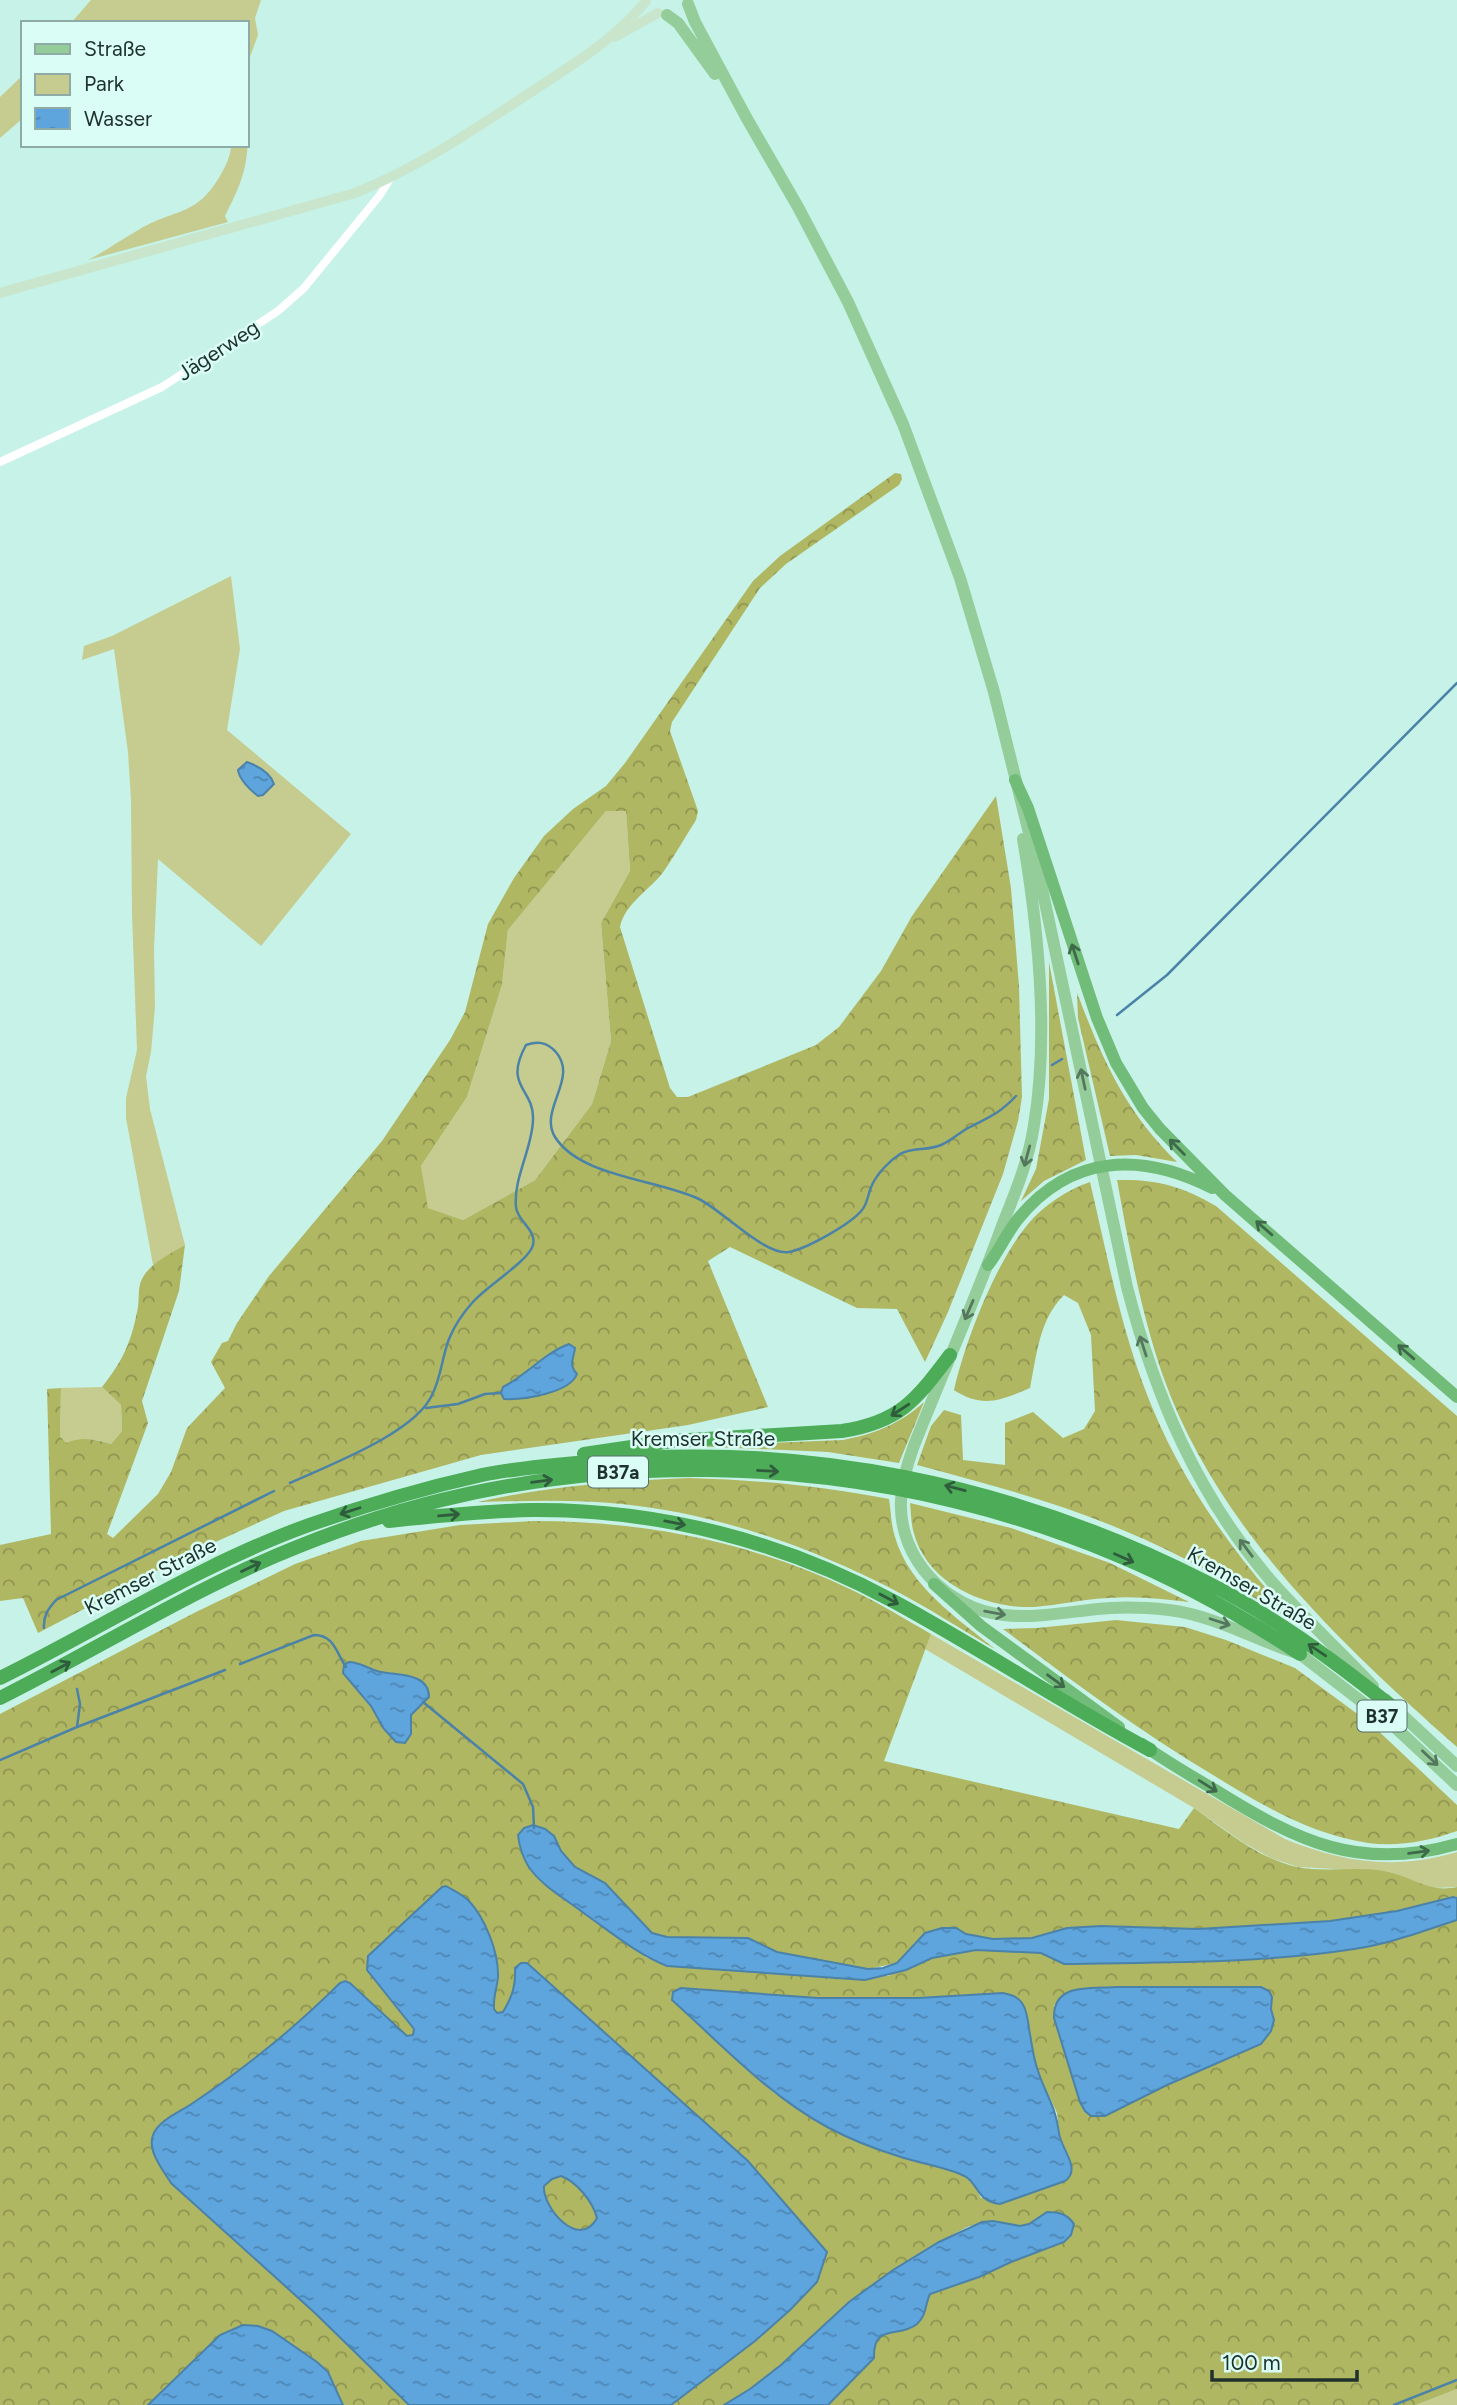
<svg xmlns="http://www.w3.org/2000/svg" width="1457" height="2405" font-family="Figtree,sans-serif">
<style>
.green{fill:#c6cc8f}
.forest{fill:url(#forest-crowns);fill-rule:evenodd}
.water{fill:url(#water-ripples);stroke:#4b82a8;stroke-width:2;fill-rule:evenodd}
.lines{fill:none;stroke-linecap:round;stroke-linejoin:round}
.stream{stroke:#4b82a8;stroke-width:2.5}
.minor{stroke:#fff;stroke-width:8}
.secondary{stroke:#c9e6cd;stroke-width:10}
.primary{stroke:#94cd9a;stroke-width:12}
.trunk{stroke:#70bc78;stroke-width:12}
.motorway{stroke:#4cac57;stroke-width:14}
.oneway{stroke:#3f694b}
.oneway2{stroke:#54775e}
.oneway3{stroke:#2f5c3c}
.labels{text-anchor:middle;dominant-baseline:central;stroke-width:5;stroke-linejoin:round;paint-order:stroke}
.shield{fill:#dafdf5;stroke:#576e69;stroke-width:2}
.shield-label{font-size:19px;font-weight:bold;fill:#1f312d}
.street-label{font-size:21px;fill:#1f312d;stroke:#dafdf5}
</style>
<defs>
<pattern id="forest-crowns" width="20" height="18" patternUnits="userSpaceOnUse" patternTransform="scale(1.75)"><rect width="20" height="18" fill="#b0b762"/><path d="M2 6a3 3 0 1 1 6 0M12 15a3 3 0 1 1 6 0" fill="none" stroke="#8f9551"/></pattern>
<pattern id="water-ripples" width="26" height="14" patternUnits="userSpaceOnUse" patternTransform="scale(1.75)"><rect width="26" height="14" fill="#5ea4dd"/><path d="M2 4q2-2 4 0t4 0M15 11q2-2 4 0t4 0" fill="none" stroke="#4d86b4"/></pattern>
</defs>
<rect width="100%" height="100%" fill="#c6f2e8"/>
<path class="green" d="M91,0H261L255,18L258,35L247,65V23H71Z
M23,75V118L0,138V97Z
M247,119C250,161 244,179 225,216L228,222L88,260C106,251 122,239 140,229C176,208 196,217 220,176C225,167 231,156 231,145H247Z
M231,576L240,649L227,730L351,834L261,946L158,859L154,949L155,1007L151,1052L146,1076L150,1109L185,1245L153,1265L126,1118V1098L137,1050L132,914L131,800L128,752L114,649L82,660L84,646L112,636Z
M606,811H626L630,871L601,923L611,1041L592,1104L535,1180L463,1220L427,1208L421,1166L467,1097L502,985L508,930Z
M102,1387L121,1405L122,1431L111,1444L97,1440L66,1443L60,1436L61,1388Z
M931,1634L1285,1839C1343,1863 1396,1870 1457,1852V1887L1432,1888L1390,1872L1298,1867L1271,1858L1244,1843L1194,1808L925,1649Z
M1457,2389V2405H1416Z"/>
<path class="forest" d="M895,473L901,474L902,479L899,485L786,564L760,588L672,722L670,731L698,811L696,820C685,837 675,855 664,871C650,890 625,903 620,927L670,1088L677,1097H688L816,1045L839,1027L881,971L912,916L996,796L1011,888L1019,986L1022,1097L1018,1121L1003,1174L948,1312L925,1362L897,1309L857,1308L730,1247L708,1261L768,1407L688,1425L481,1455L284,1511L189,1554L38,1633L23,1598L0,1601V1545L51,1534L47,1389L61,1388L60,1436L66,1443C81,1436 95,1439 111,1444L122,1431L121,1405L102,1387C122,1362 131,1343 137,1312C140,1302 137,1288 142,1279C150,1263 170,1254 185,1245L179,1291L142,1401L148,1423L107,1534L113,1538L158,1494L171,1472L187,1428L225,1388L211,1362L222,1343L228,1341L237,1323L269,1276L382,1141L450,1040L465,1012L488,924L514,878L544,836L573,809L606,786L625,763L753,581L780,556ZM606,811H626L630,871L601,923L611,1041L592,1104L535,1180L463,1220L428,1208L421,1166L467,1097L502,985L508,930ZM556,1349L575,1352L571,1360L573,1369L503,1387L518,1380Z
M1049,962L1086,1160L1044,1181L1021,1201L1036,1169L1049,1099Z
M1077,993C1103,1060 1124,1110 1177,1162L1136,1155L1110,1156L1078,1018Z
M1117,1180C1156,1179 1182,1186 1216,1206L1457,1416V1747C1340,1643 1217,1528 1163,1376C1141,1313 1129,1246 1117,1180Z
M1090,1182C1106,1250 1119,1319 1143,1384C1177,1477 1230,1549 1295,1622C1239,1588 1185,1556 1125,1531C1058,1502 987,1484 917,1465L931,1426L944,1410L961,1415L963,1460L1005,1465V1423L1033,1412L1063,1438L1084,1429L1095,1411L1091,1335L1078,1303L1064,1295C1039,1320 1037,1354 1030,1388C1001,1400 983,1409 954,1390C966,1339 995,1264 1028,1224C1044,1205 1067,1190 1090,1182Z
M924,1402L899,1463L828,1452L693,1446L843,1440C874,1434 900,1424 924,1402Z
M689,1478C759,1480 820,1486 889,1499C891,1511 891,1525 895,1537C909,1586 957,1618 995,1649C962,1630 929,1608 894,1590C808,1546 718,1514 622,1504C574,1499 526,1501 478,1502C548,1486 618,1481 689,1478Z
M910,1503L1011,1528L1110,1563L1189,1602C1162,1599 1136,1596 1109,1598C1084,1599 1059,1605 1034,1607C985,1609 925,1583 913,1530C911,1521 911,1512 910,1503Z
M534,1521C645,1521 752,1542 852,1590C879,1603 905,1619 931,1634L884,1761L1179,1829L1194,1808C1225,1830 1259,1859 1297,1867C1327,1873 1359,1865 1389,1872C1415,1878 1429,1893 1457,1887V1898L1398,1911L1330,1921L1198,1929L1101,1926L1067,1928L1032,1938L993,1939L966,1934L956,1928L914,1943L906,1956L897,1963L868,1969L777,1952L748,1938L667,1937L652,1933L605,1883L575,1867L561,1851L554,1836L533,1825L647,1958L888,1976L932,1958L976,1950L1041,1953L1064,1964C1160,1962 1258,1964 1354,1949C1389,1944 1423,1931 1457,1920V2389L1416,2405H828L874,2358C874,2322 899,2339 917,2324C927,2315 925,2304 930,2294L979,2277L1011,2262L1059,2212H1048L1029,2224L1020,2226L993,2221L969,2226L939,2242L849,2302L781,2365L750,2389L724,2405H671L755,2341L790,2310L817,2282L827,2252L748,2161L527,1963L515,1968C516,1986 512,1997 503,2012L498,2014L494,2010L493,1994L498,1977L446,1886L442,1887L368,1956L367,1970L414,2030L413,2035L407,2036L350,1983H340L301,2022L211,2091L161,2125L315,2313L409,2405H343L328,2372L220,2335L148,2405H0V1714L194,1613L295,1564L361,1541L460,1525ZM356,1662L375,1671L403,1674L424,1703L411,1715V1734L405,1743H401L384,1729L376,1713L363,1698ZM1115,1987H1260C1271,2008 1280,2025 1261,2043L1167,2085L1105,2116L1054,2006C1066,1985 1093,1989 1115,1987ZM681,1988L818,1998H918L1003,1993L1023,2004L1037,2070L1057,2113L1060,2138L1069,2156L981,2198L972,2181L963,2174L830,2128L774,2093L672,2000L673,1992Z
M1116,1620L1185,1627L1226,1640L1295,1668L1371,1724L1457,1805V1831C1429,1841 1398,1847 1368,1843C1310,1834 1262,1805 1213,1775C1139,1731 1071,1680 1003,1629L1037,1628Z
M562,2176C577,2183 592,2202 597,2218C578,2252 542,2206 544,2186L552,2179Z"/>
<path class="water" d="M247,762C258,766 270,772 274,784L263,795L258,796C250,790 239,779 238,770Z
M569,1344L575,1348C574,1358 568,1364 577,1374C570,1393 523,1400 504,1399L501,1393L503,1387C527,1375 544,1353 569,1344Z
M349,1662C359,1662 367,1668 377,1671C393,1676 429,1671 429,1697L411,1715V1734L405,1743L396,1742L384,1729L371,1706L343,1673L344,1665Z
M533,1825L545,1829L554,1836L561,1851L575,1867L605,1883L652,1933L667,1937L748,1938L777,1952L868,1969L883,1968L897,1963L925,1933L942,1928H956L966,1934L993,1939L1032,1938L1067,1928L1101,1926L1198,1929L1330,1921L1397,1911L1453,1897L1457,1898V1920C1423,1931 1389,1944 1354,1949C1258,1964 1160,1962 1064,1964L1041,1953L976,1950L932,1958L906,1970L865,1980L667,1966C637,1954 612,1933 585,1914C567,1900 545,1888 531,1870C524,1861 519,1846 518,1835L524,1828Z
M446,1886C454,1891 462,1894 469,1901C485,1918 499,1953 498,1977C497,1988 493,1997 494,2009L497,2013L503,2012C512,1997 516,1986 515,1968L521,1963H527L748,2161L827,2252L817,2282L790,2310L755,2341L671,2405H409L315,2313L171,2183C163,2170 147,2151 153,2135C158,2121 179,2112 190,2105C244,2069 294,2029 340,1983L345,1981L350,1983L407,2036L413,2035L414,2029L367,1970L368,1956L442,1887ZM561,2176C577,2182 593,2202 597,2218C579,2251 542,2207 544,2186L552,2179Z
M1115,1987H1261L1269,1991L1272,1997L1271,2009L1274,2020L1271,2031L1261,2044L1167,2085L1105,2116H1091L1085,2111L1080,2102L1054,2018C1053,1983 1089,1989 1115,1987Z
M681,1988L818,1998H918L1003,1993C1011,1995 1017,1996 1022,2003C1027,2010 1028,2020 1029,2029C1032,2043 1033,2058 1038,2071C1046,2095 1056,2107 1059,2133C1061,2149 1082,2169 1065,2181L1000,2204C974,2201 980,2181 960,2174C940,2166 918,2163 898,2156C875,2149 850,2139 829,2128C769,2096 722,2045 672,2000L673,1992Z
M1047,2212C1060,2212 1067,2214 1074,2224L1071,2235L1064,2242L1011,2262L979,2277L930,2294C925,2304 927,2315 917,2324C899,2339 873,2322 874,2358L828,2405H724L750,2389L781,2365L849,2302L893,2270L939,2242L982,2222L993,2221L1020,2226L1029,2224Z
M243,2325L258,2326L272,2331L317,2362L328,2372L343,2405H148L220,2335Z"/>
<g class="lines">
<path class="stream" d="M1117,1015L1167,975L1457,683
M1052,1065L1062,1059
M426,1408L458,1404L485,1394L501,1393
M290,1483C329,1465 415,1433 432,1395C441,1378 442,1357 449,1339C454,1327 463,1313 472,1303C485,1287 529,1261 533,1245C537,1230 517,1221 516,1207C513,1178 533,1147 533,1119C534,1088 503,1087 526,1045C538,1041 546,1042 555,1051C580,1078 538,1109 555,1137C580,1177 657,1179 699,1199C723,1211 765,1256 789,1252C806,1249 851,1224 862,1210C868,1203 868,1193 872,1185C877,1174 889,1161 900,1154C912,1147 928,1151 941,1145C951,1141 959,1133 968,1128C989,1117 999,1114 1016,1096
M44,1628C43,1616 48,1609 56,1600L274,1491
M240,1664L314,1635C334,1635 336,1652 346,1667
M423,1702L523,1784L533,1807L534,1828
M77,1727L80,1704L77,1689
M0,1760L77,1727L225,1670
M1394,2405L1457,2380"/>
<path class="minor" d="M0,462L162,387L278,311L304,288L380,195L390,179"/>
<path class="secondary" d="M615,37L658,13
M0,293L355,193C417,168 472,131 528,94C569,67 615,40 646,1"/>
<path class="primary" d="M688,4L695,22L746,117L798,207L848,302L903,424L960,578L994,692L1037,865L1127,1287C1155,1396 1197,1495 1272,1582C1304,1618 1340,1651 1373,1686
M667,15L678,23L715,74
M1023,839C1038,927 1049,1036 1034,1125C1029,1160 1015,1193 1002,1226C975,1301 942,1374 913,1448C907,1465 902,1482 901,1500C898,1559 947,1609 1004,1615C1040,1619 1075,1610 1111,1608C1130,1607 1150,1608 1169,1610C1217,1616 1256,1641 1300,1654L1397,1729L1457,1785
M1385,1699L1457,1766"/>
<path class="trunk" d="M1015,780L1028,808L1097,1018L1116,1063L1143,1108L1160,1129L1225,1195L1457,1397
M988,1265C999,1251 1006,1234 1018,1219C1071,1154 1141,1152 1212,1188
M934,1584L981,1626L1119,1727
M1142,1744C1165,1761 1190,1775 1215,1790C1297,1841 1359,1872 1457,1844"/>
<path class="motorway" d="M584,1454L672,1441L842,1431C900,1422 916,1400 950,1355
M389,1521C436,1516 484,1511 532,1510C658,1509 782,1541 893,1601C980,1648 1062,1703 1150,1750
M0,1678C103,1627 201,1564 309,1525C366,1505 424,1488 482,1475C516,1468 552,1465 587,1462C800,1440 1013,1484 1204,1581C1271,1614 1333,1660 1391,1706
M0,1698C100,1648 194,1588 297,1547C560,1440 857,1446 1117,1555C1182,1582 1242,1616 1300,1654"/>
</g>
<defs><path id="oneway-shaft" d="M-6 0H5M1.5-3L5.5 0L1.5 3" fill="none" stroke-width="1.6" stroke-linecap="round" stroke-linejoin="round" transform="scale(1.75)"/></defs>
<g class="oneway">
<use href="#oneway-shaft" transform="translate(1075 954) rotate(-108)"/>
<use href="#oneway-shaft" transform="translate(1177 1147) rotate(-135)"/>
<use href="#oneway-shaft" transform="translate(1264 1228) rotate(-139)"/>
<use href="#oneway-shaft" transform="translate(1406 1352) rotate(-139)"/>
<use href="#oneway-shaft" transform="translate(1056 1681) rotate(36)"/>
<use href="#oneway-shaft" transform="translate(1208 1786) rotate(32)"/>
<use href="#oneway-shaft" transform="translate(1419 1852) rotate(-8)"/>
</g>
<g class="oneway2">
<use href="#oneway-shaft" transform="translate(1083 1079) rotate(-102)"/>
<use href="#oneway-shaft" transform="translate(1027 1156) rotate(105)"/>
<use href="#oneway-shaft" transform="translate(969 1310) rotate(113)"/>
<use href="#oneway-shaft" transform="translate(1143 1346) rotate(-108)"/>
<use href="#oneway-shaft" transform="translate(1246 1548) rotate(-127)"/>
<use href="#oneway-shaft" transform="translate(995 1613) rotate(10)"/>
<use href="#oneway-shaft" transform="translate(1220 1622) rotate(18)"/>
<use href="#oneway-shaft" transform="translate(1430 1758) rotate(43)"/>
</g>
<g class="oneway3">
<use href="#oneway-shaft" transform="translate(900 1410) rotate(147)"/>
<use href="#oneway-shaft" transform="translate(768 1471) rotate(3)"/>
<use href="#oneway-shaft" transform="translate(542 1481) rotate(-8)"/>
<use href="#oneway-shaft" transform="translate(955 1488) rotate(-165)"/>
<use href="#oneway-shaft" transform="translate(350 1511) rotate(162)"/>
<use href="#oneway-shaft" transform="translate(449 1515) rotate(-5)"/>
<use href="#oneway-shaft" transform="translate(675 1523) rotate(11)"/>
<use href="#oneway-shaft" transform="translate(1124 1558) rotate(24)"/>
<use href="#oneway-shaft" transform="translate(251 1567) rotate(-25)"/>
<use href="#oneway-shaft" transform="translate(889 1599) rotate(28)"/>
<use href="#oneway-shaft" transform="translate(1317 1650) rotate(-146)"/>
<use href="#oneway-shaft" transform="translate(61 1667) rotate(-28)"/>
</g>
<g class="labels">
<g class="shield">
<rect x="588" y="1456.5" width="60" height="31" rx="5"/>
<rect x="1357.5" y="1700.5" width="49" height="31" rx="5"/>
</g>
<g class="shield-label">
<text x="618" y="1472">B37a</text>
<text x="1382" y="1716">B37</text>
</g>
<g class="street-label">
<text transform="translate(218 350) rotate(-33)">Jägerweg</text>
<text x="703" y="1438">Kremser Straße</text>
<text transform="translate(150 1576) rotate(-27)">Kremser Straße</text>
<text transform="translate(1252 1588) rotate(30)">Kremser Straße</text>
</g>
</g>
<rect x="21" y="21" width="228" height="126" fill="#dafdf5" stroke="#8faba5" stroke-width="2"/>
<rect x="35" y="44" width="35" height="10" fill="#94cd9a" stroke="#8faba5" stroke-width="2"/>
<text x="84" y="56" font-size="21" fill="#1f312d">Straße</text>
<rect x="35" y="74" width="35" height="21" fill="#c6cc8f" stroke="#8faba5" stroke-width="2"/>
<text x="84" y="91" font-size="21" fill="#1f312d">Park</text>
<rect x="35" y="108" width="35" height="21" fill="url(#water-ripples)" stroke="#8faba5" stroke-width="2"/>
<text x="84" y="126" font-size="21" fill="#1f312d">Wasser</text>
<path d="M1212 2370v10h145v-10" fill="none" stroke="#1f312d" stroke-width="3.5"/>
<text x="1222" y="2370" font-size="21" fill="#1f312d" stroke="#dafdf5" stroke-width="5" paint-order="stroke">100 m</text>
</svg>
